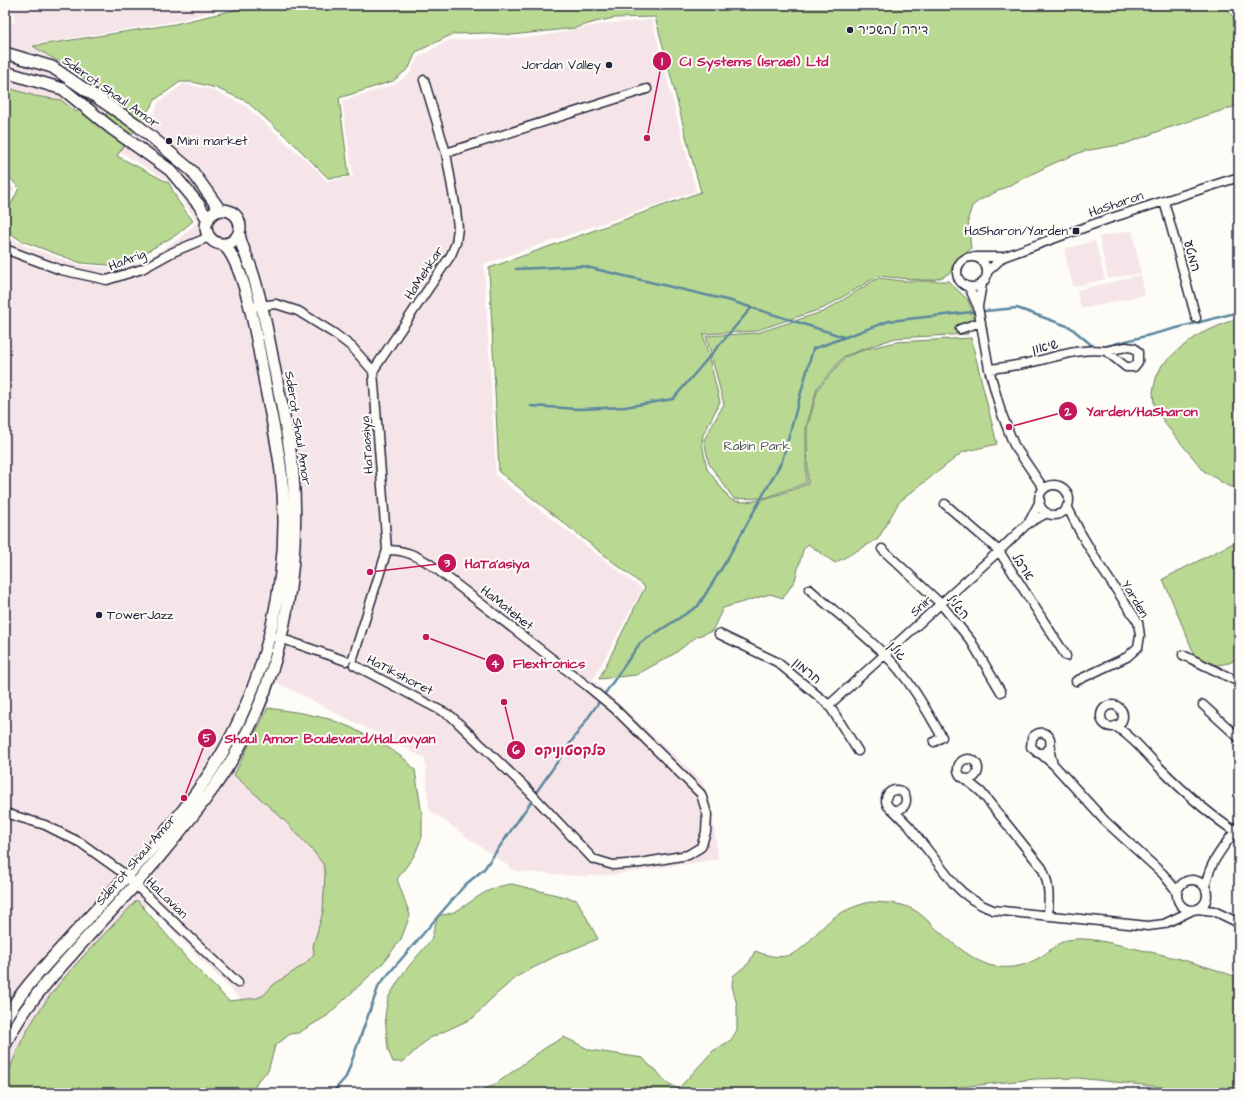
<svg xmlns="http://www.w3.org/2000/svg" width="1244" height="1098" font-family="'Architects Daughter','Playpen Sans Hebrew',sans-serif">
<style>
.built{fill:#f6e5e8}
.green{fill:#b9d891;stroke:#6e7d66}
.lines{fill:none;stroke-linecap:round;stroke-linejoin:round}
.stream{stroke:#5c879f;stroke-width:2.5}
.street-casing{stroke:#22223b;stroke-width:11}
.secondary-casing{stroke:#22223b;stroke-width:14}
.street{stroke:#fdfcf7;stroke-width:8}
.secondary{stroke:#fdfcf7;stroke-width:11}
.poi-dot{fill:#22223b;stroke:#fdfcf7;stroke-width:1.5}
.labels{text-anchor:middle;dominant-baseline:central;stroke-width:4;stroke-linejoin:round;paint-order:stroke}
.poi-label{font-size:13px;fill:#22223b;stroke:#fdfcf7;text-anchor:start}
.street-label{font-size:13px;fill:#22223b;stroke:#fdfcf7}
.park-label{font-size:13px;fill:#4f5955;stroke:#fdfcf7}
.leader{fill:none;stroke:#c2185b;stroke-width:1.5}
.callout-dot{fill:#c2185b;stroke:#fdfcf7;stroke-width:1.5}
.mark-label{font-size:12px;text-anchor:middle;font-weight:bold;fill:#fff}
.callout-label{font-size:14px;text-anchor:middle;font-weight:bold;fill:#c2185b;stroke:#fdfcf7;stroke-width:4;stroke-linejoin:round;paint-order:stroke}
</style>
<rect width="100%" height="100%" fill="#fdfcf7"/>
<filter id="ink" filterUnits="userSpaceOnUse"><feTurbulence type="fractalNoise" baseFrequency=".025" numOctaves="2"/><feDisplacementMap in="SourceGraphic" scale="8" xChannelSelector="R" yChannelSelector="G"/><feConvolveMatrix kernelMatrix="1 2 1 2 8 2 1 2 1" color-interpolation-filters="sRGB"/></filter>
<g filter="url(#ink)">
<path class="built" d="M11,5H237L176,21L31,45L149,123L159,102L183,84L210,89L244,105L316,169L327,181L353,177L342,101L393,85L410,74L417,58L449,40L538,37L602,24L652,20L696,191L484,264L496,476L642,589L593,680L701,780L711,803L718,859L612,875L577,876L515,871L429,810L425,758L276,682L247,770L335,863L328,936L304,987L255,1014L147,904L77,992L29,1066L5,1078V235L23,245L79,265L121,269L151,257L181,237L197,222L172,183L5,84V32L15,20Z
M5,179L14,189L5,207Z
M1132,230L1141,273L1108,279L1099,237Z
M1095,241L1105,279L1073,287L1064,249Z
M1141,275L1145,295L1081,309L1077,290Z"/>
<path class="green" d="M255,5H1225L1239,26V105L1162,130L1125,144L1084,151L1052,164L980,200L972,206L968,219L971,249C962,255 952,260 951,272L943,277L932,280H921L878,276L824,308L755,331L703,334L720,402L703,435L702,443L707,469L730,499C746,509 791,490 808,484L807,429L818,389L845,357L867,349L896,342L971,338L997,444L963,452L899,502L878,539L835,563L808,544L803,550L795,580L783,598L770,594L723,608L712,631L696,637L674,654L636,675L599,679L645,587L499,472L489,268L701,192C684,134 672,75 655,17L614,18L595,22L575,28L512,35L489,33L453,34L416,52L409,68L393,81L339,98L349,176L328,178L290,140L246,101L216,88L193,82H180L156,99L117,156L169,183L178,201L193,221L176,235L122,266L81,263L22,241L5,230V217L19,188L5,172V87L35,96L61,100L76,112L80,108L105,118L113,96L33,46L175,24Z
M878,278L903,281H948L968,300L974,315L968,334L895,338L844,356L817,388L806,428V483L765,498L734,499L709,464L704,440L724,404L706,336L757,333L825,311Z
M1239,317V489L1228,486L1204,471L1166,425L1154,404L1153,392L1156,378L1162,365L1179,349L1200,334Z
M1239,540V658L1229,663L1200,668L1163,579Z
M268,708L302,713L329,719L350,727L386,746L406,760L415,770L422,815V837L414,856L397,879L410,915L401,939L383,963L327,1016L298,1033L290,1034L275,1046L268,1071L258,1080L252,1093H5C5,1081 9,1072 13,1061C37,997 91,949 137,900L189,961L229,1001L257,998L264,995L273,985L305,964L314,954L313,946L323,912L325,873L323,864L313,851L283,819L234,775Z
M512,884L577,900L598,939L556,956L516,977L490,1000L473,1018L428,1039L403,1062H393L388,1050L385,1016L388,998L404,972L431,940L438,915C457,916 471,899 488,891C495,887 504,885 512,884Z
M870,902C884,903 900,902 912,909C923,914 931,925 940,932C953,944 977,963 993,966C1012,970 1029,965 1045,954C1052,949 1059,942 1068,940C1087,936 1109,943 1128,947C1165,955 1203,964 1239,978V1093L1162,1087L1077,1078L1035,1079L903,1093H472L493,1086L545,1048L564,1037L590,1050L643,1058L649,1065L656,1070L665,1081L678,1089L713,1051L731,1040L737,1030V1005L732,986L733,976L749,963L755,951C802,970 805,937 836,916C847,909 858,905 870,902Z"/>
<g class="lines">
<path class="stream" d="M516,269L582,266L731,301L844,337
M985,311L1017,308L1070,327L1095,348
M1103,347L1239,312
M531,406L580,409L625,407L673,399L752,307
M535,794L640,643L698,606L725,563L782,461L813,349L889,321L972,312
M332,1093L346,1077L379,985L465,885L484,869L533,799"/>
<g class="street-casing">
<path id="street" d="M446,153L647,89
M1164,201L1196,318
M5,249L61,270L107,280L142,269L173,252L209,237
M957 272a15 15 0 1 1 30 0a15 15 0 1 1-30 0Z
M977,257H1003L1108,219L1239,177
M987,272L1003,257
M969,287L978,307L989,369L1001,412L1014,445L1044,489
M978,306L982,284
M250,307L276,304L298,311L335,334L352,347L373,371L387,550L353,658
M960,329L981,322
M1126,347L1134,348L1138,352V362L1134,367H1126L1106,351Z
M989,369C1001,368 1012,366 1023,364C1050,359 1079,347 1106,351
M373,371L451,255L456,243L458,228L456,210L446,153L424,80
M1039 500a15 15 0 1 1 30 0a15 15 0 1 1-30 0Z
M945,504L999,551L1066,656
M1067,506L1080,532L1100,566L1138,622L1140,636L1138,647L1127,657L1076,681
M1028,524L1040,501
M882,549L941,604L971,641L1001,692
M809,589C834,611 861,631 884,654C908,676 926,709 942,737L934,742
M719,634L777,662L829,705L858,751
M269,636L280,638L346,661
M1183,655L1239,682
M354,665L451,716L526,788L593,859L613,865L640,863L688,855L701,847L706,832L707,814L701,794L615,709L586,685L430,564C415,555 405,550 387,550
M829,705L999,551L1027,524L1047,513
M1203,705L1239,738
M1101 716a11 11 0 1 1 22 0a11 11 0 1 1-22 0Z
M1115,726C1133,737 1146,754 1160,768C1183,791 1212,817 1239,834
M1051,747L1044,753H1038L1031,747L1032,738C1034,735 1038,732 1043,733C1053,735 1050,744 1050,751C1050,756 1052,760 1053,764
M1041,754L1054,765L1105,821L1163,874L1175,889L1177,895
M958 769a10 10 0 1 1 20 0a10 10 0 1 1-20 0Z
M965,779L981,792L1042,868C1050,884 1049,899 1048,916
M886 800a10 10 0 1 1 20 0a10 10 0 1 1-20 0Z
M893,810L909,826L954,884C965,896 977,904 993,910L1148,926L1164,924L1193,910
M5,813L45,825L81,843L123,873L238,983
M1177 895a15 15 0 1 1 30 0a15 15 0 1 1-30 0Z
M1206,890C1205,866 1226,845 1239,825
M1197,909L1214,911L1239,923"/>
</g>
<g class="secondary-casing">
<path id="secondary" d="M5,53L52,67L136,124L192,171L220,210
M5,72L63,89L111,128L170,170L199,205L208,220
M206 227a17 17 0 1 1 34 0a17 17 0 1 1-34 0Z
M5,1019C20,992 42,969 62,947C87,920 111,893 136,866C165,834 194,799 217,762C268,677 293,571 281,472C278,446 272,420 267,394C260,359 248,267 223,244
M5,1045C21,1010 47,982 73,953C103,919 135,887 164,851C192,817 220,783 241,744C285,662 300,565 293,474C291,451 286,429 282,406C276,378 271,349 265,321C261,303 257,285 251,268C247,257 241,246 239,234"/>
</g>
<use href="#street" class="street"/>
<use href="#secondary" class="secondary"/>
</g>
</g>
<g class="poi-dot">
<circle cx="850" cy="30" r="4"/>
<circle cx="609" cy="65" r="4"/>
<circle cx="169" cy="141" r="4"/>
<rect x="1072" y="227" width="8" height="8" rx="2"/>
<circle cx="99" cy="615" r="4"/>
</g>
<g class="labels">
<g class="poi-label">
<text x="858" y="30">דירה להשכיר</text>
<text x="601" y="65" text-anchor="end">Jordan Valley</text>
<text x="177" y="141">Mini market</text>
<text x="1068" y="231" text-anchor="end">HaSharon/Yarden</text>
<text x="107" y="615">TowerJazz</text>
</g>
<g class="street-label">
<text transform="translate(111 92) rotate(35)">Sderot Shaul Amor</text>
<text transform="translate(1116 204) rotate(-19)">HaSharon</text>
<text transform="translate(1192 256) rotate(75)">המטע</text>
<text transform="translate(127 260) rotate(-21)">HaArig</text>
<text transform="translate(424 273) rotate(-57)">HaMehkar</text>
<text transform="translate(1045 347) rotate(-13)">שיאון</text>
<text transform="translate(298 428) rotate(81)">Sderot Shaul Amor</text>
<text transform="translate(367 445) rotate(-94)">HaTaasiya</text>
<text transform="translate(1023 567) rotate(57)">ארבל</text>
<text transform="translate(1135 599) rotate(59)">Yarden</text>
<text transform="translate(921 606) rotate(-42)">Snir</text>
<text transform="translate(958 607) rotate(50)">הגליל</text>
<text transform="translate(507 608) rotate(38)">HaMatehet</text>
<text transform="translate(897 651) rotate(47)">גולן</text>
<text transform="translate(807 671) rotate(40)">חרמון</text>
<text transform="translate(400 675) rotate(27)">HaTikshoret</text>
<text transform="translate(136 860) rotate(-49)">Sderot Shaul Amor</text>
<text transform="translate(167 898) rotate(44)">HaLavian</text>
</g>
<g class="park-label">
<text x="757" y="446">Rabin Park</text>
</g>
</g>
<path class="leader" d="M647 138L662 61M1009 427L1068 411M370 572L447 563M426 637L495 663M184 798L207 738M504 702L516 750"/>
<g class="callout-dot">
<circle cx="647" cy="138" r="4"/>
<circle cx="1009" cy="427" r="4"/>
<circle cx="370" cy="572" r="4"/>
<circle cx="426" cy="637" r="4"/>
<circle cx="184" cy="798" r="4"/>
<circle cx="504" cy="702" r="4"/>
<circle cx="662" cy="61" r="10"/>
<circle cx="1068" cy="411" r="10"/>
<circle cx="447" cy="563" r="10"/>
<circle cx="495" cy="663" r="10"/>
<circle cx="207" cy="738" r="10"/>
<circle cx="516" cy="750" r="10"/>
</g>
<g class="mark-label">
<text x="662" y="65">1</text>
<text x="1068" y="416">2</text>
<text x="447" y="567">3</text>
<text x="495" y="668">4</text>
<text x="207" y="742">5</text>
<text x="516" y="754">6</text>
</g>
<g class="callout-label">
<text x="754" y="66">CI Systems (Israel) Ltd</text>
<text x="1142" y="416">Yarden/HaSharon</text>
<text x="497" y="568">HaTa'asiya</text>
<text x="549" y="668">Flextronics</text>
<text x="330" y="743">Shaul Amor Boulevard/HaLavyan</text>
<text x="570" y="755">פלקסטוניקס</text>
</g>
<rect width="1244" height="1098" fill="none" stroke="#fdfcf7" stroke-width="20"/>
<rect x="10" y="10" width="1224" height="1078" fill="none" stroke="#22223b" stroke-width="1.5" filter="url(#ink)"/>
</svg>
